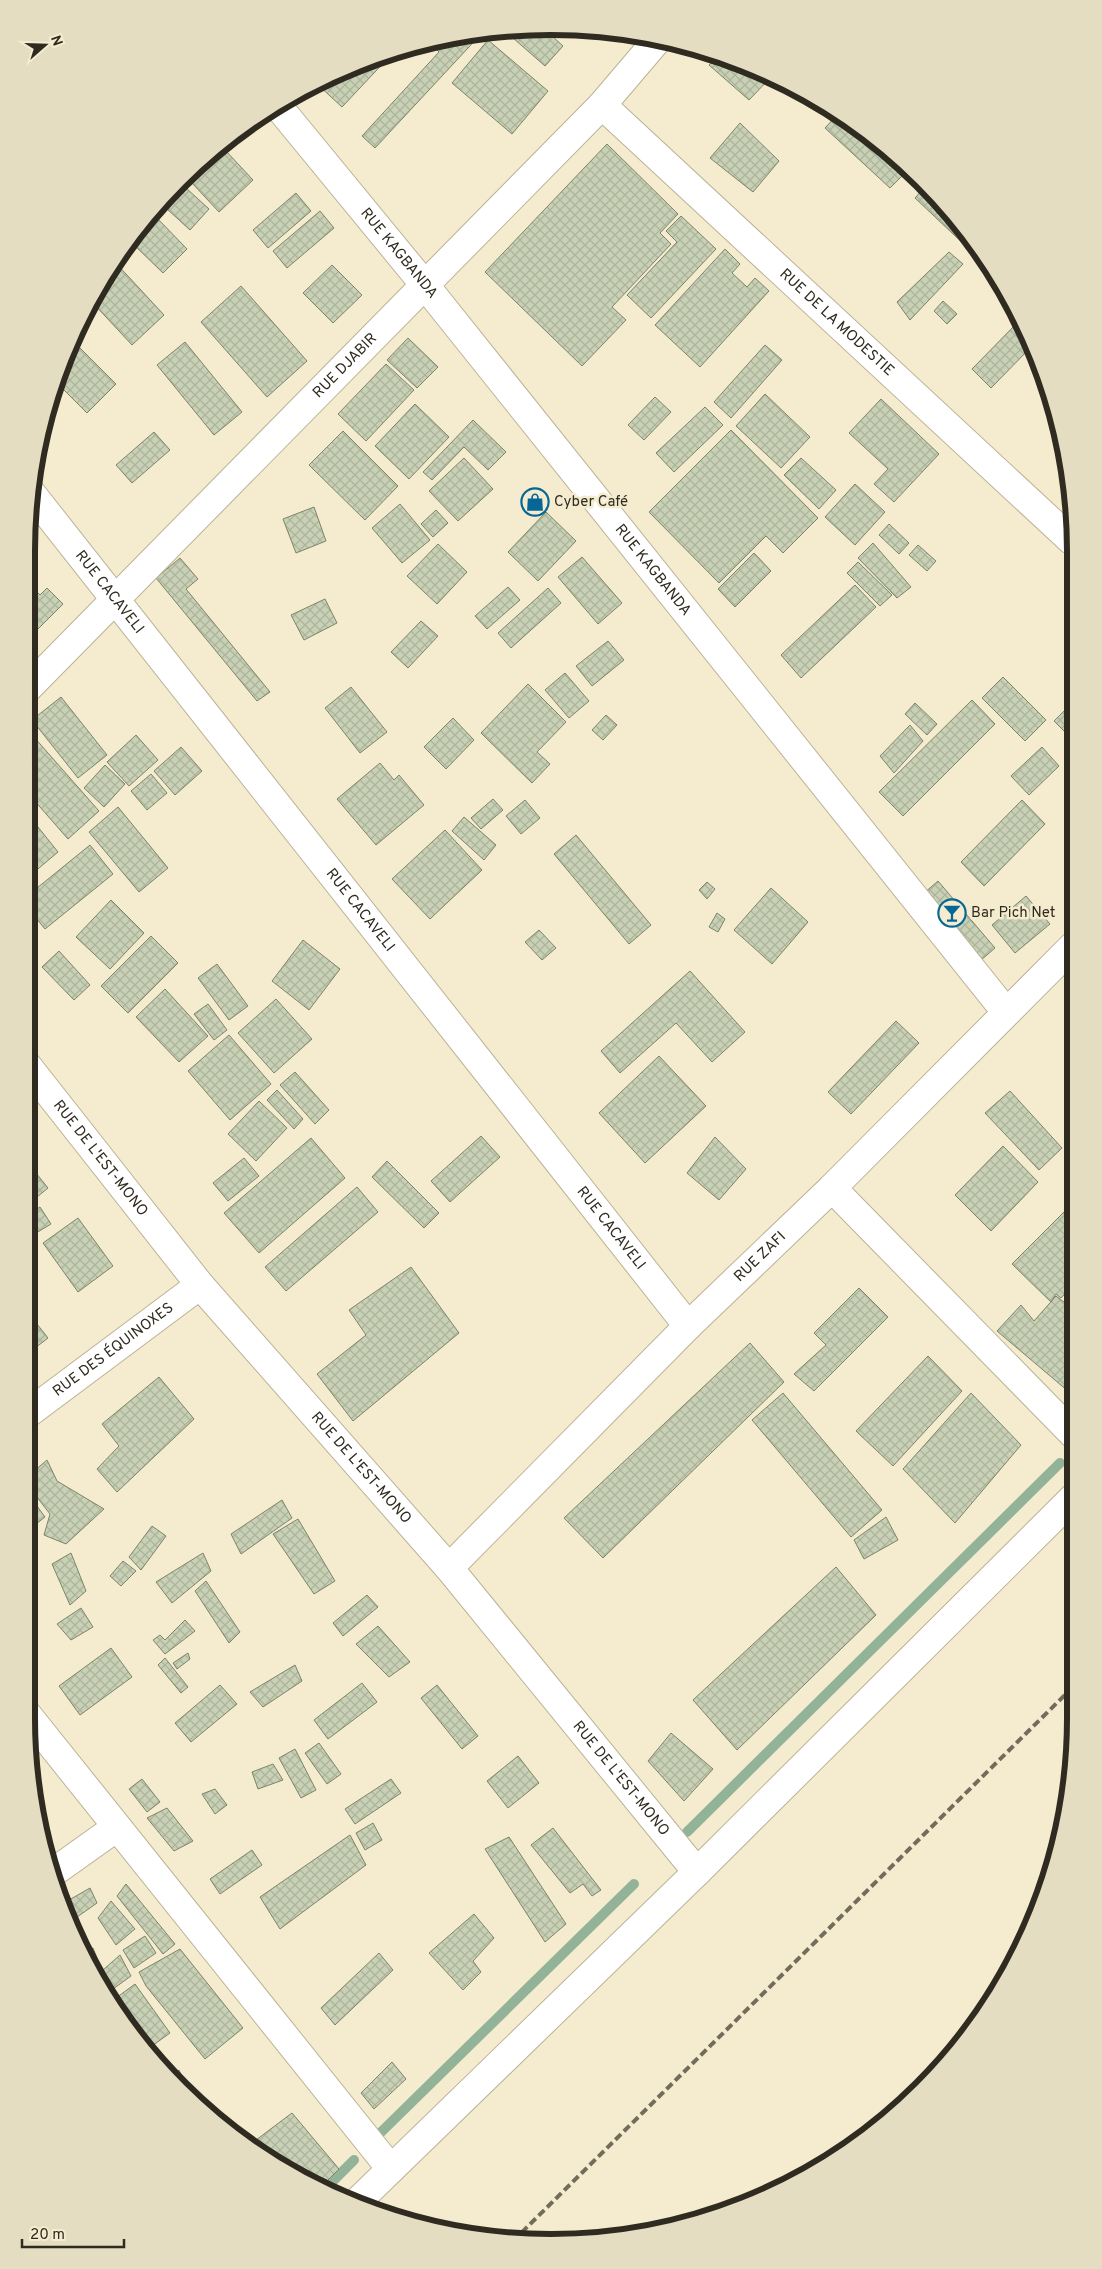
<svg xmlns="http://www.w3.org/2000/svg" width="1102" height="2269" font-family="Overpass,sans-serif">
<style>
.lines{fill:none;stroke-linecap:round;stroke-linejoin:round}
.stream{stroke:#92b398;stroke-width:10}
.building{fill:url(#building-cross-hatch);stroke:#7c846a}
.minor-casing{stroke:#bbb297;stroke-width:30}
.minor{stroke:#fff;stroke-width:28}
.rail{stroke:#726c5b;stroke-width:4;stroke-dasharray:8 4;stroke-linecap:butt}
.labels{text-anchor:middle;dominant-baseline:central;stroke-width:5;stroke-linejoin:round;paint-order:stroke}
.street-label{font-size:15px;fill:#2f2b20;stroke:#f5eccf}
.poi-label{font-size:15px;fill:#2f2b20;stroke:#f5eccf;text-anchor:start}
.rim{fill:none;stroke:#2f2b20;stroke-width:6}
</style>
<defs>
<pattern id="building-cross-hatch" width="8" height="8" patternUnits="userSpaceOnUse" patternTransform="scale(1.25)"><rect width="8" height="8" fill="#c8d1b5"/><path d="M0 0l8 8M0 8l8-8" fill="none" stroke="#acb49b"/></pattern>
</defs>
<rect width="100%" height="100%" fill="#f5eccf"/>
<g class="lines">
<path class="stream" d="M687,1832L1060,1463
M372,2141L634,1884
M325,2189L354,2160"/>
</g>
<path class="building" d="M542,27L563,46L545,66L505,31Z
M482,33L375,148L362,136L439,52L429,42L449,36Z
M488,40L548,91L512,134L452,83Z
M389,54L390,56L342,107L317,84L350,66Z
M719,56L752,66L771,77L749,100L709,65Z
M837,115L870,135L907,171L890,188L825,128Z
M740,123L779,161L753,192L710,158Z
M607,144L678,214L660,233L671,244L612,307L626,320L582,366L485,272Z
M216,151L218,153L163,200L180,180Z
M226,151L253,180L219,212L192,183Z
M186,188L209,209L190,230L167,209Z
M924,188L967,231L975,246L971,251L915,198Z
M296,193L311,211L268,248L253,230Z
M320,211L334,228L287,268L273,251Z
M155,216L187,249L163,273L130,241Z
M681,216L716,249L651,318L627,295L677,242L666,231Z
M725,249L740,264L732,273L747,287L755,278L769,291L700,367L655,325Z
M949,252L963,264L910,320L897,302Z
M114,261L164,315L132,345L92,302Z
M332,265L362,295L333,323L303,293Z
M241,286L307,361L267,397L201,322Z
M943,301L957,314L947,324L934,311Z
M1019,321L1033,345L991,388L972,369Z
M408,338L438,367L417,388L387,360Z
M72,340L116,384L87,413L56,382L66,350Z
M185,342L242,412L214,435L157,365Z
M765,345L782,360L731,418L714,402Z
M386,364L414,390L366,441L338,414Z
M765,394L810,437L781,468L736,426Z
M655,397L671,412L644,440L628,425Z
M881,399L939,454L894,502L874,484L888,469L849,433Z
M415,404L449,437L409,479L375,446Z
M705,407L723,425L674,472L656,453Z
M473,420L506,452L488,470L464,447L432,480L423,472Z
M731,430L818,518L783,553L766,536L719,583L649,512Z
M343,431L398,486L365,520L309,465Z
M154,432L170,450L132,483L116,465Z
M464,458L493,489L458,521L429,491Z
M801,458L836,490L819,509L784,475Z
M855,484L885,512L855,545L825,517Z
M400,504L430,540L402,563L372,528Z
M314,507L326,541L296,553L283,519Z
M436,510L448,523L433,537L421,524Z
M546,512L576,541L538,581L508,552Z
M889,524L909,543L899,554L879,535Z
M873,543L911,587L897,598L858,558Z
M438,544L467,572L437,604L407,576Z
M918,545L936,561L927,571L909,555Z
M754,553L771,571L735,607L718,589Z
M582,557L622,603L598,624L558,577Z
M180,558L198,579L186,589L270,692L257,701L156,578Z
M858,562L892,595L880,606L847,573Z
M26,581L40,595L47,588L63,604L27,640Z
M855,585L876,607L801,678L781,655Z
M508,587L520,600L487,629L475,616Z
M548,588L561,603L511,648L498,633Z
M325,599L337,623L304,640L291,615Z
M421,621L438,636L408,668L391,652Z
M608,641L624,660L592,686L576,666Z
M565,673L589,701L569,718L545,690Z
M1003,677L1046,720L1025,741L982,698Z
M528,684L566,722L537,752L550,764L532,783L481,733Z
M351,687L387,732L360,753L325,708Z
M61,697L107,755L78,778L32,720Z
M972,700L995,724L903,816L879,792Z
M915,703L937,724L927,735L905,714Z
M1072,703V739L1054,721Z
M606,715L617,725L603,740L592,730Z
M453,718L474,740L446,769L424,747Z
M910,725L923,741L894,773L880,756Z
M26,728L99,811L68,839L26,791Z
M136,735L158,760L129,786L107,762Z
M181,747L202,771L175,795L154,771Z
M1042,747L1059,766L1029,795L1011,776Z
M380,763L394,780L399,775L424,805L376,845L337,799Z
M105,765L125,784L104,807L84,788Z
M151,774L167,793L147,810L131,791Z
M493,799L503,810L481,829L471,818Z
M525,800L540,818L521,834L506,816Z
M1022,800L1045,824L984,886L961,862Z
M118,807L168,868L139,892L89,832Z
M26,812L58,852L26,879Z
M464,817L496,845L484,860L452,831Z
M445,830L482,870L430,919L392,879Z
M576,835L651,925L629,944L554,854Z
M90,845L113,874L45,929L26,906V897Z
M938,881L995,948L980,961L923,894Z
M707,882L715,889L707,899L699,890Z
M771,888L808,922L772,964L734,930Z
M1026,896L1050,924L1015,953L992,925Z
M111,900L144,933L110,969L76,937Z
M717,913L725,919L718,932L709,927Z
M539,930L556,948L542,960L525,942Z
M151,936L178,963L128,1013L101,986Z
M303,940L340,969L309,1010L272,981Z
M59,951L90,985L74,1000L42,967Z
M217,964L248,1006L229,1020L198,978Z
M690,971L745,1032L712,1062L676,1023L620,1073L601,1051Z
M165,989L208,1036L179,1062L136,1017Z
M276,999L312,1039L274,1073L238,1033Z
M208,1004L227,1030L214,1040L194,1014Z
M896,1021L919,1043L851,1114L828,1092Z
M229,1035L271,1084L230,1120L188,1071Z
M659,1056L706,1106L645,1163L599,1113Z
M295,1072L329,1110L315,1124L280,1085Z
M277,1090L303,1119L294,1129L267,1100Z
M1010,1091L1062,1148L1039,1170L985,1113Z
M259,1101L287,1128L256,1161L228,1134Z
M481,1136L500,1157L450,1202L431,1181Z
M715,1137L746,1169L719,1200L687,1173Z
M311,1138L345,1178L259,1253L224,1213Z
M1003,1146L1038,1182L991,1231L955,1195Z
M244,1158L259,1176L228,1201L213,1183Z
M387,1161L439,1213L424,1228L372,1177Z
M28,1163L48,1188L26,1206V1164Z
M357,1187L378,1212L286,1291L265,1267Z
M1074,1202V1284L1061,1298L1056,1294L1051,1302L1012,1264Z
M40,1207L51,1224L26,1239V1216Z
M78,1218L113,1266L78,1292L43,1243Z
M411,1267L459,1333L353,1421L317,1374L366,1335L349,1310Z
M859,1288L888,1317L814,1391L794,1374L826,1345L814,1333Z
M1056,1296L1072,1308L1074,1306L1075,1397L997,1331L1021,1305L1034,1321Z
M26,1310L48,1338L26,1355Z
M750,1343L784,1382L603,1558L564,1518Z
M928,1356L962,1391L893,1466L856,1431Z
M159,1377L194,1419L117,1492L97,1469L119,1446L102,1424Z
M783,1393L882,1510L851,1537L752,1420Z
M971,1393L1021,1445L955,1523L903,1469Z
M47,1460L57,1481L104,1509L66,1544L44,1535L50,1514L26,1483V1478Z
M26,1491L45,1517L31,1528L26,1522Z
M282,1500L292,1518L241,1554L231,1534Z
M886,1517L898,1540L864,1559L854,1540Z
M298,1519L335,1581L314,1594L273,1534Z
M152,1526L166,1536L141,1570L129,1557Z
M26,1534L36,1544L26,1554Z
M71,1553L86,1591L70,1605L52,1564Z
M203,1553L211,1571L172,1603L156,1582Z
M123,1561L136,1571L121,1586L110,1576Z
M836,1567L876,1615L737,1750L693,1700Z
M206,1581L240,1632L229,1643L195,1591Z
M367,1595L378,1607L343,1636L333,1623Z
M81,1608L93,1627L71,1640L57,1624Z
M185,1620L195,1631L165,1654L153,1640L160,1635L165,1640Z
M378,1626L410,1662L389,1677L356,1644Z
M111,1648L132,1677L80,1715L59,1686Z
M188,1653L190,1659L177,1669L173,1663Z
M165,1658L188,1687L181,1693L158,1665Z
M295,1665L302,1681L263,1707L250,1692Z
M362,1683L377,1702L328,1739L314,1720Z
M220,1685L237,1704L191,1742L175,1723Z
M437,1685L478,1736L462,1749L421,1698Z
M671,1733L713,1769L684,1801L648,1761Z
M319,1743L341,1774L327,1784L305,1753Z
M295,1749L316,1790L301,1798L279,1758Z
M518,1756L539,1783L508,1808L487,1781Z
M273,1764L283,1780L258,1789L252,1772Z
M142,1779L160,1802L147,1812L129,1789Z
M391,1779L401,1793L355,1824L345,1809Z
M215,1789L227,1805L215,1814L202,1794Z
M167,1808L193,1841L174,1851L147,1818Z
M373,1823L382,1840L365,1850L356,1833Z
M553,1828L601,1890L592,1896L583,1884L570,1893L531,1845Z
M350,1835L366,1865L280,1929L260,1897Z
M509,1837L566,1924L545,1942L485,1849Z
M252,1850L262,1865L220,1894L210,1879Z
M126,1884L175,1944L163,1954L117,1896Z
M90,1888L97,1903L70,1922L62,1904Z
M111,1901L135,1929L116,1945L98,1918Z
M474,1914L494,1938L473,1961L481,1972L463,1990L429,1953Z
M145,1936L156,1953L134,1968L123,1950Z
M93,1948L102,1970L95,1976L84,1952Z
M180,1949L243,2028L205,2059L146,1986L139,1972Z
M379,1953L393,1970L335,2025L321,2008Z
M120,1955L131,1976L106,1994L95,1977Z
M135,1984L170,2033L152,2046L116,1998Z
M392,2062L406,2079L374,2109L361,2093Z
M179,2070L192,2099L171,2077Z
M292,2113L339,2169L321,2187L260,2154L248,2146Z"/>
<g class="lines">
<g class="minor-casing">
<g id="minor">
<path id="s1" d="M277,105L424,284L1006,1012"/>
<path id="s2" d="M602,105L1071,540"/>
<path id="s3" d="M32,494L688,1326"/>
<path id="s4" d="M26,690L602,105L659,38"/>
<path id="s5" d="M26,1064L200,1285L449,1568L697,1872"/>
<path d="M832,1188L1075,1436"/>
<path id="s6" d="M26,1415L200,1285"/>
<path id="s7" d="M449,1568L688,1326L832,1188L1073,946"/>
<path d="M26,1713L391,2169"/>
<path d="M51,1874L117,1827"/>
<path d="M355,2204L697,1872L1075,1496"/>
</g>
</g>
<use href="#minor" class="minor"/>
<path class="rail" d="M513,2241L1076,1684"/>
</g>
<defs>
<g id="shop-ring" transform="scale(1.4375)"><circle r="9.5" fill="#f5eccf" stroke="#066696" stroke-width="1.5"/><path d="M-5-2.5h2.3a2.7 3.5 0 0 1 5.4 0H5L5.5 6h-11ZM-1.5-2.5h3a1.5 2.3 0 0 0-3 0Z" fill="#066696"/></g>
<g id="bar-ring" transform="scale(1.4375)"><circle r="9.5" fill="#f5eccf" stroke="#066696" stroke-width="1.5"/><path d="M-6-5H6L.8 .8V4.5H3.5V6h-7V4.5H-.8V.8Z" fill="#066696"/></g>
</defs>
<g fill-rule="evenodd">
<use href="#shop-ring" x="535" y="502"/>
<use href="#bar-ring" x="952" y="913"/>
</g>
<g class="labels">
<g class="street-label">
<text stroke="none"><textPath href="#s1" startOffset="192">RUE KAGBANDA</textPath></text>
<text stroke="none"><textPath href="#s2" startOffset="320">RUE DE LA MODESTIE</textPath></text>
<text stroke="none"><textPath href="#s4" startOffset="455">RUE DJABIR</textPath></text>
<text stroke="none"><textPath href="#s1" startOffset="598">RUE KAGBANDA</textPath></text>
<text stroke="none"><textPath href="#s3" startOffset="125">RUE CACAVELI</textPath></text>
<text stroke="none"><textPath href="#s3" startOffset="530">RUE CACAVELI</textPath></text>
<text stroke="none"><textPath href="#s5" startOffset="120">RUE DE L'EST-MONO</textPath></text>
<text stroke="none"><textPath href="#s3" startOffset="935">RUE CACAVELI</textPath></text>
<text stroke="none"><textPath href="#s7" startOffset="440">RUE ZAFI</textPath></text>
<text stroke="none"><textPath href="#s6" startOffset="109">RUE DES ÉQUINOXES</textPath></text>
<text stroke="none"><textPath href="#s5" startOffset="525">RUE DE L'EST-MONO</textPath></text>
<text stroke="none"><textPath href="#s5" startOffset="930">RUE DE L'EST-MONO</textPath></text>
</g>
<g class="poi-label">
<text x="554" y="502">Cyber Café</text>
<text x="971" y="913">Bar Pich Net</text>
</g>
</g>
<path d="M0 0H1102V2269H0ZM551 35H551A516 516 0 0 1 1067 551V1718A516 516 0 0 1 551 2234H551A516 516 0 0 1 35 1718V551A516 516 0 0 1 551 35Z" fill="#e5ddc1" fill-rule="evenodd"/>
<path class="rim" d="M551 35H551A516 516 0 0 1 1067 551V1718A516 516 0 0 1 551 2234H551A516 516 0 0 1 35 1718V551A516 516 0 0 1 551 35Z"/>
<g transform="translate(45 45) rotate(70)" stroke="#f5eccf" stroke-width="4" paint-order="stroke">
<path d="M0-4L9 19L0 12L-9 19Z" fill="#2f2b20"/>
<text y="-8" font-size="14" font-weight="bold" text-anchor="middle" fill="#2f2b20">N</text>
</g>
<path d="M22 2239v8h102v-8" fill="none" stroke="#2f2b20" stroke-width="2.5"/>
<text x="30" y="2239" font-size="15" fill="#2f2b20" stroke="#f5eccf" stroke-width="4" paint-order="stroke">20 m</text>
</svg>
